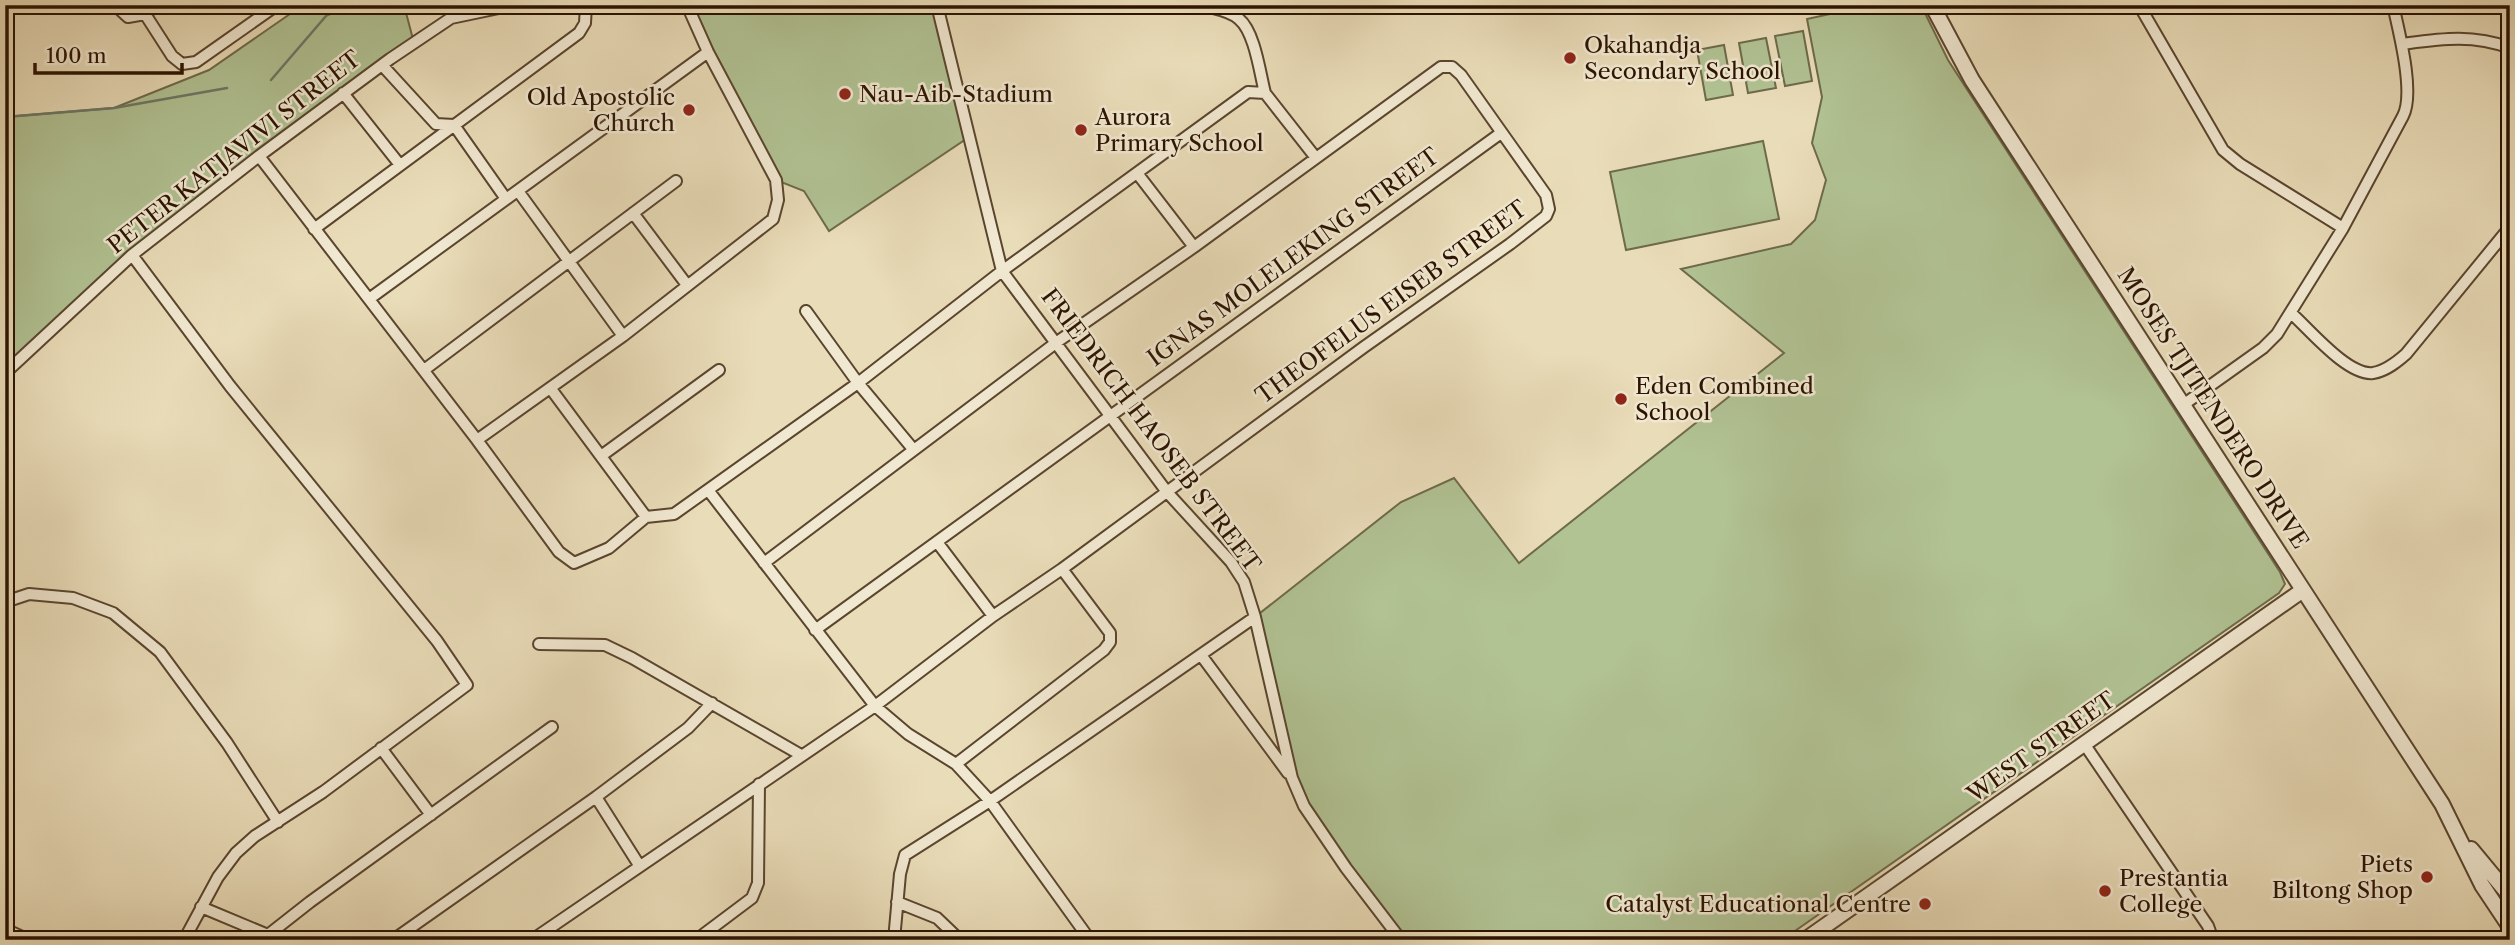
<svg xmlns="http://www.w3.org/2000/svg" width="2515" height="945" font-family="'Libre Caslon Text',serif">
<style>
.green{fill:#b1c293;stroke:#6e6a4a;stroke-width:2}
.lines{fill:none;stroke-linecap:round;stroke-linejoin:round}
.stream{stroke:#6c7867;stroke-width:2.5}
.minor-casing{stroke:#5a452e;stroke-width:14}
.tertiary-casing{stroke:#5a452e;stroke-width:18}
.minor{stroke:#f1e8d1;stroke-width:10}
.tertiary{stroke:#f1e8d1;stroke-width:14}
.poi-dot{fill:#8f2418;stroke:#f1e8d1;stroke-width:2.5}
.labels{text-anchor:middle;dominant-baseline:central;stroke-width:5;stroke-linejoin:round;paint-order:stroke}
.poi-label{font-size:23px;fill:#2b1300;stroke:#f1e8d1;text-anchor:start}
.street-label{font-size:23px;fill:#2b1300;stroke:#f1e8d1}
</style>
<rect width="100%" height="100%" fill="#e9dcb8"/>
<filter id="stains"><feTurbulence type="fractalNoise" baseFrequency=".00286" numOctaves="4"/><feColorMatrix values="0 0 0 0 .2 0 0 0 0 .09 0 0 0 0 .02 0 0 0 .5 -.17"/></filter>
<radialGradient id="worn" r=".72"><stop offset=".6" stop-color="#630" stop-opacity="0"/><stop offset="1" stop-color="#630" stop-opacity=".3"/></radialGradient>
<path class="green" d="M303,5H404L414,43L132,255L5,373V117L114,108L209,70Z
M687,5H937L969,137L829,231L804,191L776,180Z
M1871,5H1921L1948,60L2280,572L2285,584L2279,593L1782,940H1401L1304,806L1255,617L1401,502L1454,478L1519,563L1784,353L1681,269L1791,244L1815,220L1826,180L1812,143L1822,97L1807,19Z
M1803,31L1812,81L1785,86L1775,36Z
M1766,38L1776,88L1748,93L1739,43Z
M1724,45L1733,95L1706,100L1697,50Z
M1763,141L1779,219L1626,250L1610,172Z"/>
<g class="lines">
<path class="stream" d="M271,80L326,16L348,5
M5,117L114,108L227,88"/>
<g class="minor-casing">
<path id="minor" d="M115,5L128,17L145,14L172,56L182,64L196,62L277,5
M937,5L1002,271L1167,492L1231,562L1244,582L1255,617L1292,778L1304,806L1346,868L1401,940
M1202,5C1214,9 1229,10 1239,19C1255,32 1260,74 1265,93
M2139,5L2223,150L2240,164L2343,228
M145,14L157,5
M2402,44C2441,39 2472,34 2510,48
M382,65L436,124L454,125L506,199
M343,93L400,165
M259,156L477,440L559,552L574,563L609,548L646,517L674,514L858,383L1002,271L1248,92L1265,93L1316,158
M1137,173L1194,247
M518,191L623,336
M633,213L687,285
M314,229L579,33L585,23L586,5
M132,255L230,386L437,641L467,685L323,792L255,836L236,853L218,877L184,940
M369,299L708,52
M806,311L858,383L913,449
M2291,313C2310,330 2348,376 2373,373C2386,371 2397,362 2406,354L2510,227
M424,370L676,181
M5,373L132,255L259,156L390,59L451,18L513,5
M551,389L646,517
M2183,405L2263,348L2277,334L2343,228L2403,116C2415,93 2399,32 2393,5
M477,440L623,336L773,219L778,200L776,180L708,52L687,5
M601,456L719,370
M708,490L875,706L908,734L956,764L990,801L1090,940
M937,542L993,616
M5,602L29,594L73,598L113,613L160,652L227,743L278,822
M815,630L1501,133
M539,644L605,645L632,658L801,755
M1201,655L1288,773
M2085,745L2208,926L2213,940
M381,748L431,815
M956,764L1104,650L1110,642V633L1062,569
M596,797L639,865
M897,902L937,918L960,940
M201,907L280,940
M5,929L29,940
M268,935L310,902L552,727
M393,940L596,797L688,728L712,703
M532,940L875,706L993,616L1062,569L1364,347L1510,244L1546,216L1549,209L1546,195L1461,75L1452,67H1441L1194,247L1057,342L764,563
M696,940L752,898L758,883L759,784
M894,940L900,874L905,855L990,801L1255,617"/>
</g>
<g class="tertiary-casing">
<path id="tertiary" d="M1932,5L1972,80L2442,804L2482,885L2510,927
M2471,849L2510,896
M1805,940L2303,590"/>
</g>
<use href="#minor" class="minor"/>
<use href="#tertiary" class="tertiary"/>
</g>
<g class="poi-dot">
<circle cx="1570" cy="58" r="7"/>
<circle cx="845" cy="94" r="7"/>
<circle cx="689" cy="110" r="7"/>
<circle cx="1081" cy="130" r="7"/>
<circle cx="1621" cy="399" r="7"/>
<circle cx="2427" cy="877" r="7"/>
<circle cx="2105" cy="891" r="7"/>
<circle cx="1925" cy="904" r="7"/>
</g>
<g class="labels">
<g class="poi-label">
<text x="1584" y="45">Okahandja<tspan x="1584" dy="26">Secondary School</tspan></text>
<text x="859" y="94">Nau-Aib-Stadium</text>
<text x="675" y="97" text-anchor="end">Old Apostolic<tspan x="675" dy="26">Church</tspan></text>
<text x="1095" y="117">Aurora<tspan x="1095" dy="26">Primary School</tspan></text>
<text x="1635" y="386">Eden Combined<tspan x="1635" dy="26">School</tspan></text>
<text x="2413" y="864" text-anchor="end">Piets<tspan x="2413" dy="26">Biltong Shop</tspan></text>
<text x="2119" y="878">Prestantia<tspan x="2119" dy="26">College</tspan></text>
<text x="1911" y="904" text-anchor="end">Catalyst Educational Centre</text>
</g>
<g class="street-label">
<text transform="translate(234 152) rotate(-38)">PETER KATJAVIVI STREET</text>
<text transform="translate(1293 257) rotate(-36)">IGNAS MOLELEKING STREET</text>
<text transform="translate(1391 302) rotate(-36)">THEOFELUS EISEB STREET</text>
<text transform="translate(2213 408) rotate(57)">MOSES TJITENDERO DRIVE</text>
<text transform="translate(1151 430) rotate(53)">FRIEDRICH HAOSEB STREET</text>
<text transform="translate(2041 747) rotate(-35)">WEST STREET</text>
</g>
</g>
<rect width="2515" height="945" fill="none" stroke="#e9dcb8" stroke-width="28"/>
<rect x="7" y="7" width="2501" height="931" fill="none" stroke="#2b1300" stroke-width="3.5"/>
<rect x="14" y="14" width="2487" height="917" fill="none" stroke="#2b1300" stroke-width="2"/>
<path d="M35 63v10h147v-10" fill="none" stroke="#2b1300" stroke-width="3.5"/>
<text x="46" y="63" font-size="21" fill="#2b1300" stroke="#f1e8d1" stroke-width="5" paint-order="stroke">100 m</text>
<rect width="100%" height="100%" filter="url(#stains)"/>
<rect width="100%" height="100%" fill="url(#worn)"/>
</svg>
